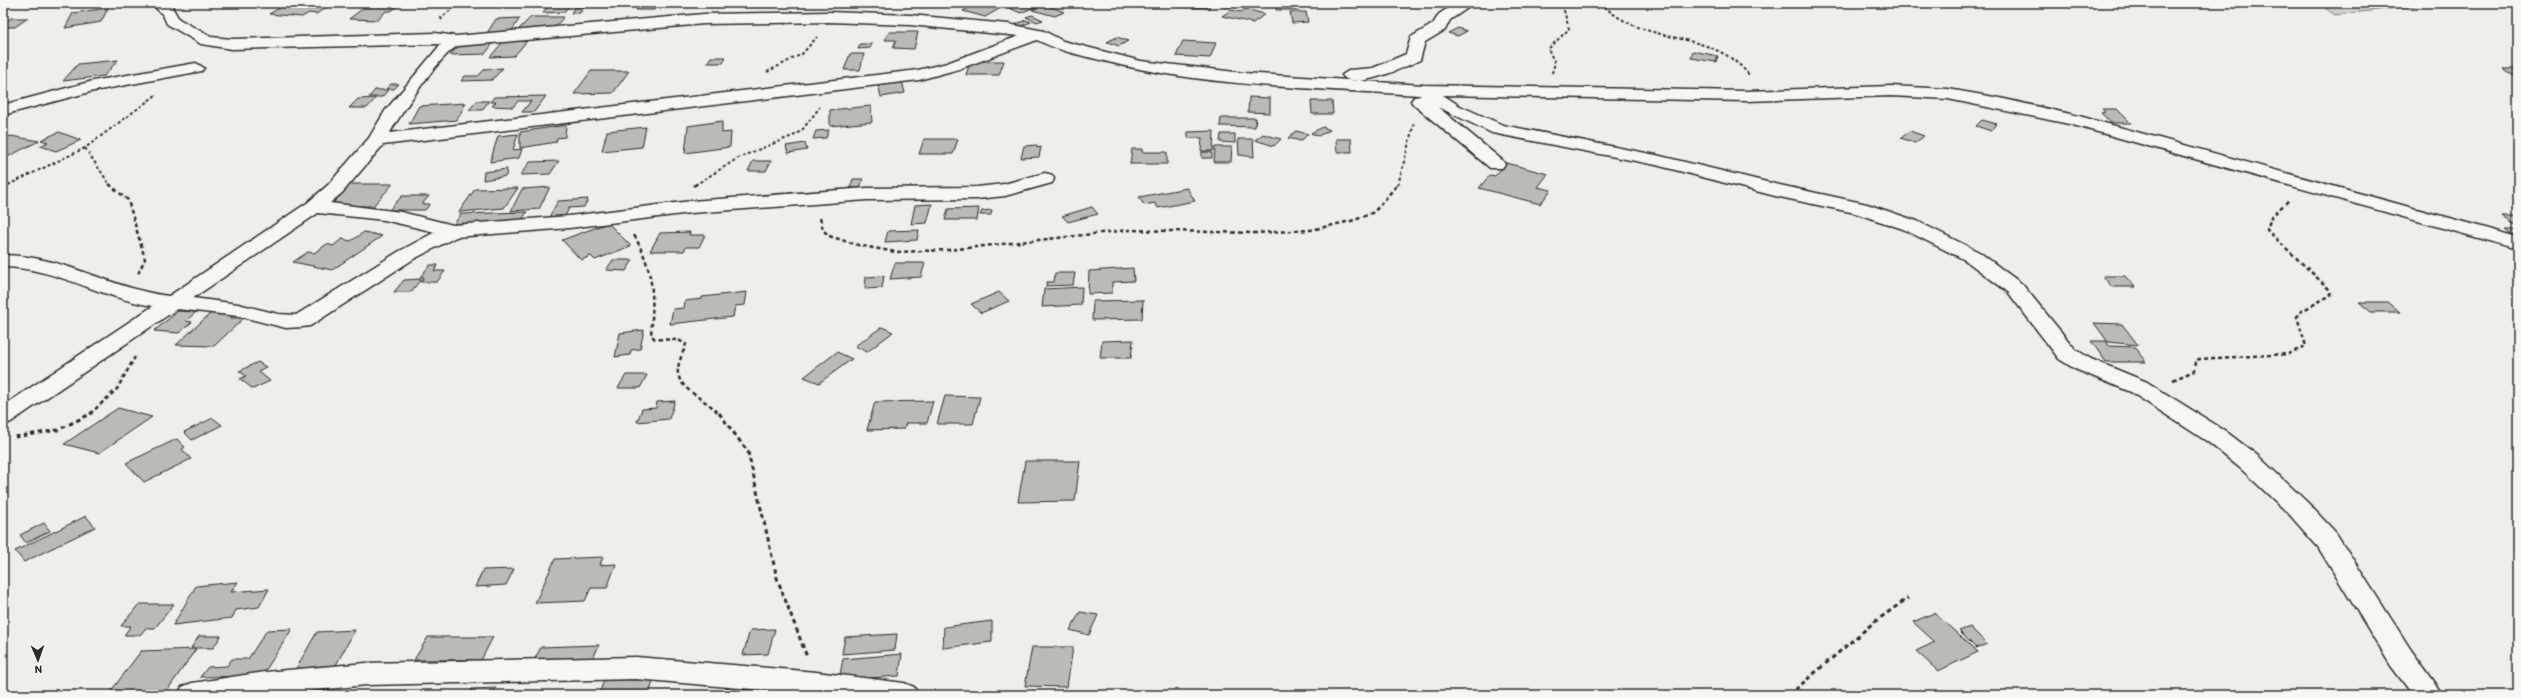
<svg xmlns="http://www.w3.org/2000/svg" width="2521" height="698" font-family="Itim,sans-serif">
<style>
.green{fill:#cececa;stroke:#7c7c7a}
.building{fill:#babab7;stroke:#2b2b2b}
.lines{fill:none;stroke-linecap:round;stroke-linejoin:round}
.minor-casing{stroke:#2b2b2b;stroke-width:3}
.path-far2{stroke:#2b2b2b;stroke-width:2;stroke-dasharray:3 2.5;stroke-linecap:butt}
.path-far1{stroke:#2b2b2b;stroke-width:2.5;stroke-dasharray:4 3;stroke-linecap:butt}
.path{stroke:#2b2b2b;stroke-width:3;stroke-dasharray:4.5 3.5;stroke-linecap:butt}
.minor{fill:#f6f6f2;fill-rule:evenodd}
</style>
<rect width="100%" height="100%" fill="#eeeeea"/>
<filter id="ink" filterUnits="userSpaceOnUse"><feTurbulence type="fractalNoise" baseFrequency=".025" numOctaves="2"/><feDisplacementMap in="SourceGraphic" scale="8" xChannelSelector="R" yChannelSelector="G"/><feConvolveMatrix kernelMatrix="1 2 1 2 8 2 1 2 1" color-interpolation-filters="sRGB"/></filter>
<g filter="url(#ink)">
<path class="green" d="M2318,3H2439L2335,15Z"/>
<path class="building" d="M288,3H322L332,4L316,14L309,13L302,17L269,14Z
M370,3L401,4L391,11H386L378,20L349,19Z
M550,3H571L564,12L543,13Z
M977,3H1006L1008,4L985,17L963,11Z
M1014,3H1035L1039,5L1021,13L1009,8L1018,4Z
M1185,3H1210L1209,8L1183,7Z
M1223,3H1242L1243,6L1224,7Z
M1276,3H1298L1297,10H1276Z
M641,4H658L654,10H636Z
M1044,4L1064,12L1055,16L1032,10Z
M575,7H584L580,13H571Z
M108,8L101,22L65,28L73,13Z
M1245,9L1265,14L1253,23L1222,16L1231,10L1241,12Z
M1290,12H1306L1308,22L1292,23Z
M1032,15L1043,20L1037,22L1026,17Z
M531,17H564L551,31H517Z
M11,18H28L15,27H3V24Z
M520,18L511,32L487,33L496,19Z
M1026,20L1031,22L1021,26L1016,24Z
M1458,28L1467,31L1458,36L1448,33Z
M889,32H918L914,49L893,48L896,40H885Z
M1117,37L1128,41L1119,46L1107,42Z
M527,41L514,56L490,57L503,42Z
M1183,41L1216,43L1210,58L1176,56Z
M494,42L485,54L450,55L460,44Z
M860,44H872L870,48L858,49Z
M1693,51L1718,56L1716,62L1691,58Z
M850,54H864L860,70H844Z
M711,57H726L723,63H707Z
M118,60L104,76L63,81L78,64Z
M979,61H1004L999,75H966L970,62Z
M503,68L492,80L461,81L465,76H478L485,69Z
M2503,69H2518V79Z
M591,71H629L613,93L574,94Z
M5,74L9,84L3,86V75Z
M902,81L905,93L881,97L878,84Z
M391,84H399L394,89H386Z
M375,90H388L382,97H369Z
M546,96L534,112H522L531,101H518L513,107L492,106L496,102H490L494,97Z
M1249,97L1270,98V113L1248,112Z
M376,98L367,108H349L358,99Z
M477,101H489L482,110H469Z
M1311,101H1332L1333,114H1312Z
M466,103L457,120L409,124L419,106Z
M871,106L872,122L830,126V110Z
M2102,109H2117L2131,123H2111L2101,113L2105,112Z
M1221,118H1256L1255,127L1220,126Z
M1982,120L1997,124L1991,131L1976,126Z
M722,121V133L731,132L730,147L685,153L688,126Z
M566,125L565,137L557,138L556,142L520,148V132Z
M646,127L642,147L602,151L607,131Z
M1323,127L1330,130L1318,136L1311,133Z
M829,130L826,138L813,139L816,131Z
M1214,131L1213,151H1201L1202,138H1188V132Z
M1296,131L1308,134L1301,141L1288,138Z
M1910,131L1924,136L1915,143L1901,138Z
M59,132L81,140L56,151L40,146L48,142L41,140Z
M518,134L513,150L522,149L519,158L490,162L498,136Z
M1221,134H1235V143L1220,142Z
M1263,134L1281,139L1274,146L1255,140Z
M11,136L39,141L3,159V139Z
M924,139H958L953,154H919Z
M1238,139H1253L1254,157L1239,155Z
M1336,139H1351L1352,152H1337Z
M805,143L807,150L788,153L786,146Z
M1037,145V148L1041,147L1039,157L1021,158L1024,146Z
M1215,147H1232L1231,162H1214Z
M1132,149H1142V152H1167V164H1130Z
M1202,152H1212V158H1202Z
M559,161L550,174L520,175L530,162Z
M753,161H771L766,171H748Z
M1506,163L1548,174L1538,187L1551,190L1540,204L1479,188L1490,175L1495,176Z
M507,169L506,176L483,180L484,172Z
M853,179H863L860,188H850Z
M351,184H393L373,206H330Z
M550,187L539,209L511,211L522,189Z
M518,188L504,208L459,212L475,189Z
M1187,188L1195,201L1158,208L1155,203L1144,205L1139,197Z
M402,196H429L422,204H430L425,210H389Z
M588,199L584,207L569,208L564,218L548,219L558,201Z
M932,204L927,223L911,224L915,205Z
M1092,207L1098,214L1068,222L1062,216Z
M979,208L977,220H945L948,209Z
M992,210L991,215H980L982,211Z
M527,212L519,224L452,227L461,214Z
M2503,216H2518V227Z
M608,223L631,246L595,260L591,256L581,260L562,240Z
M2506,229H2518V238Z
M919,230L917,240L885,242L888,231Z
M364,232L382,236L332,270L293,262L308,252L314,253L327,244L333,246L342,239L351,241Z
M690,232L689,235H705L699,247H686L684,251H650L660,233Z
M613,260H633L626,271L606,270Z
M895,263H925L921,277L890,279Z
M430,265H438L434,271H445L437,282H420L424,277H420Z
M1133,268L1134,281L1112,282V293L1088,294L1089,271Z
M1055,273H1075L1073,285L1046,286L1047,282H1054Z
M884,276L882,288L865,289L866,277Z
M2103,276H2125L2135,287H2112Z
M421,279L411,292H394L404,280Z
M1082,287L1081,305L1042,307L1044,289Z
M747,292L745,305L735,306L733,317L670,324L673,309L684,308L685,301L702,299V297Z
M999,292L1009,301L981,313L971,304Z
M1143,300L1142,319L1092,320L1093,301Z
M2359,302H2388L2400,312H2371Z
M178,311L196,312L186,321L192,322L179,333L154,331Z
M212,312L235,313L231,318H244L214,346L176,345Z
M2094,323L2122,324L2138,345L2108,342Z
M882,327L893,332L867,352L855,346Z
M644,330L640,349L631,350L630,355L615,357L620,333Z
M1133,340L1131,358H1100L1102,341Z
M2091,341H2106L2109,346L2134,347L2146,362H2106Z
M837,352L852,359L819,383L804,377Z
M258,362L266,367L258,371L270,381L253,389L240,379L246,376L239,371Z
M626,375H647L640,388H618Z
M945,396L980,397L973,424H937Z
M675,401L669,419L637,422L642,409L656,408L657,402Z
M933,401L927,423H906L904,429L867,430L875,402Z
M118,408L152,417L99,453L64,444Z
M213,418L222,425L192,440L184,432Z
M177,439L185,447L182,449L191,459L144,482L126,463Z
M1025,461H1080L1075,501L1018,502Z
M86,516L95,527L24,562L15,551Z
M44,523L50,531L26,543L20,535Z
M603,557L600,565L616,564L607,588H591L585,601L535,603L555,559Z
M514,569L506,585L475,587L483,570Z
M238,582L231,592L269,589L259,607L236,610L232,618L173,625L196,586Z
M139,604H174L155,628H146L140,635H124L131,626H121Z
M1080,612L1098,615L1089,635L1070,630Z
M1934,613L1978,652L1938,671L1916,651L1935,642L1913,622Z
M992,621V642L943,648L944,627Z
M1970,627L1987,644L1976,648L1959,631Z
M292,629L262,676L200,677L208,667L227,666L232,659H248L267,630Z
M775,629L768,654L743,655L750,630Z
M355,630L330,676L290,679L317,632Z
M897,634L895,650L842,654L845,637Z
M199,636H221L213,648H191Z
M428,637H493L481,660H414Z
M599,645L590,665L531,666L541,647Z
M1032,647H1073L1067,687L1025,686Z
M196,649L164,695H108L141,651Z
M902,654L899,676L839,680L843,659Z
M656,671L649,695H599L605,676Z
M496,688L492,695H469L472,689Z
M332,690L329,695H266L269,691Z"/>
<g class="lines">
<g class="minor-casing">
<path id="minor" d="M159,3H175L172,7L179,19L211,37L232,39L435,33L456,36L704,14L829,12L910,15L1008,24L1044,31L1063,41L1141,61L1244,73L1423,85L1746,91L1891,86L1948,89L2000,98L2079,116L2518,237V249L2069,124L1948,99L1891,96L1746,101L1443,95L1460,106L1503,125L1656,155L1775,184L1867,204L1917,221L1979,252L2022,284L2075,349L2091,359L2147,382L2224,430L2258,456L2307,502L2336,533L2411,650L2444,695H2413L2391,666L2318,547L2289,514L2240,468L2208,442L2131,392L2075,369L2059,359L2008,292L1965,260L1903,229L1855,213L1775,196L1656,165L1492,133L1438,107L1502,160L1505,164L1502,168H1490L1414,105L1411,101L1414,97L1421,96L1419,95C1313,88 1203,87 1100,60C1079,55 1057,50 1037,40L959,69L919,80L383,145L342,193L330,203L401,212L453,225L569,216L691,201L867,188L977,187L1004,184L1045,173L1052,175L1054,179L1052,183L1005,196L977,199L867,200L691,213L569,228L456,237L412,260L310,326L302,327L286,328L238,316L177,309L11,422L3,425V406L153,306C100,298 58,268 3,267V255C62,255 111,289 169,296L307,203L328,185L369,138L385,111L441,44L232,49L201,44L167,24L163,15L156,8ZM829,22L910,25L1019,36L947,63L918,70L390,133C400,115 441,53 458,46L704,24ZM318,213L384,220L435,232L398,252L296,315L278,314L238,304L193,298Z
M1456,3H1475L1450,20L1445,30L1425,42L1420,60C1405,67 1353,92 1342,75L1350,70L1373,68L1406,54L1411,37L1433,24L1439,14Z
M196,63L204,68L202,71L94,91L3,115V105L93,81Z
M636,657L816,672L904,683L914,687L918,695H820L636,679L366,685L270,695H178L182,687L192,683L265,672L366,663Z"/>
</g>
<path class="path-far2" d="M1600,3C1610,12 1621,20 1633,25C1676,43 1718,37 1750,76
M442,20L441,18L459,3
M767,72L802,54L817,37
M1552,73L1555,63L1548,49L1569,29L1562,3
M85,148L110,185
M8,185L85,148L156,95
M695,185L740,157L795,135L802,130L820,107
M1398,185L1414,123"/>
<path class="path-far1" d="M109,184L128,200L145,259L138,274
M693,186L697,184
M3,187L10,184
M820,218L823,230L829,236L858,245L895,252L948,250L1129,230L1255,233L1311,230L1355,220L1374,212L1398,184
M634,235C654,271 654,295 651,335L655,339L678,340L686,344C684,351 679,360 678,368C675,390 708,399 719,414
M2173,380L2194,371L2195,362L2199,359L2288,354L2306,346L2297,317L2298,313L2331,295L2330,290L2267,230L2271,217L2289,200
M90,414L117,389L135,357"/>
<path class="path" d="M719,413L748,452L777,578L807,657
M15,437L58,430L92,413
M1789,695L1873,623L1908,598"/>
<use href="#minor" class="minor"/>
</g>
</g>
<rect width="2521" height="698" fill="none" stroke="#f6f6f2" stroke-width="16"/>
<rect x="8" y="8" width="2505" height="682" fill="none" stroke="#2b2b2b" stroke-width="1.5" filter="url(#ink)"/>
<g transform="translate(38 660) rotate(178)" stroke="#f6f6f2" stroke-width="3" paint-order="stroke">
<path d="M0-3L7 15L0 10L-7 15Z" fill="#2b2b2b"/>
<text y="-6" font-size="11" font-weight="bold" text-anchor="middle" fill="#2b2b2b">N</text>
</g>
</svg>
